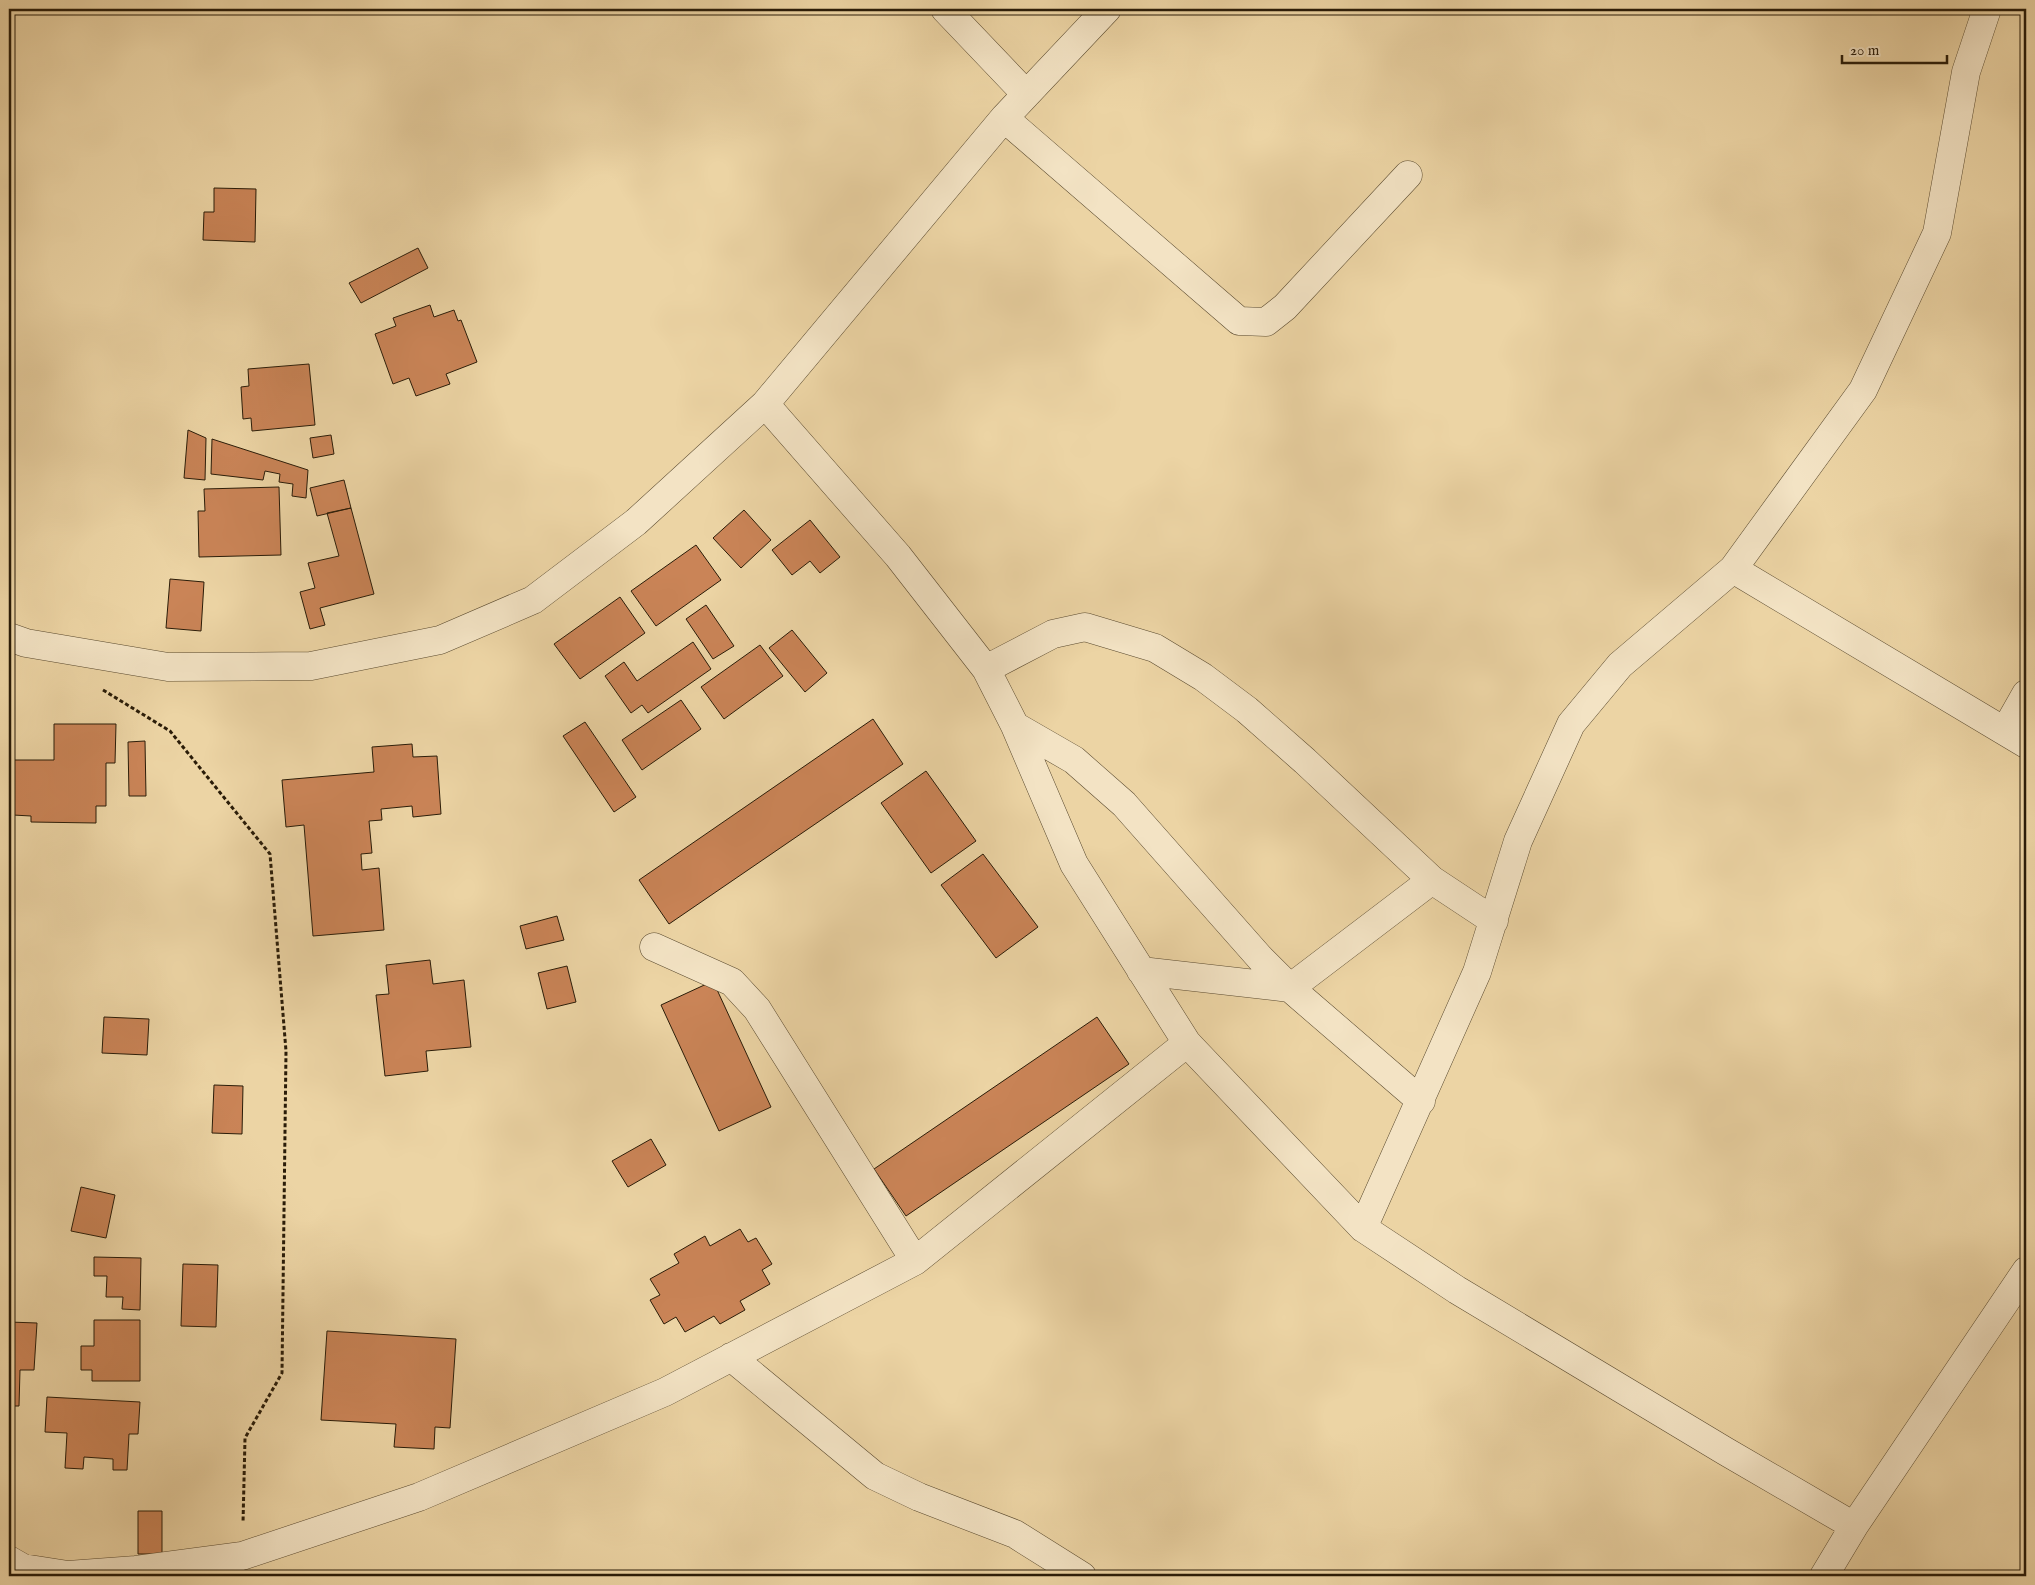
<svg xmlns="http://www.w3.org/2000/svg" width="2035" height="1585" font-family="'IM FELL English',serif">
<style>
.building{fill:#ca8457;stroke:#2a1c08}
.lines{fill:none;stroke-linecap:round;stroke-linejoin:round}
.minor-casing{stroke:#5a4a2f;stroke-width:29}
.path{stroke:#2a1c08;stroke-width:3;stroke-dasharray:4 2.5;stroke-linecap:butt}
.minor{stroke:#f3e3c4;stroke-width:28}
</style>
<rect width="100%" height="100%" fill="#ecd4a4"/>
<filter id="stains"><feTurbulence type="fractalNoise" baseFrequency=".004" numOctaves="4"/><feColorMatrix values="0 0 0 0 .2 0 0 0 0 .09 0 0 0 0 .02 0 0 0 .5 -.17"/></filter>
<radialGradient id="worn" r=".72"><stop offset=".6" stop-color="#630" stop-opacity="0"/><stop offset="1" stop-color="#630" stop-opacity=".3"/></radialGradient>
<path class="building" d="M214,188L256,189L255,242L203,240L204,212H214Z
M418,248L428,268L361,303L349,283Z
M430,305L434,317L454,310L458,321L461,320L477,362L446,374L450,384L416,396L409,378L393,384L375,334L396,326L393,318Z
M309,364L315,425L252,431L251,418L243,419L241,387L249,386L248,369Z
M188,430L206,438L205,480L184,478Z
M331,435L334,454L313,458L310,438Z
M212,439L308,470L306,498L292,496L293,484L279,482L280,474L265,471L263,480L211,474Z
M344,480L351,508L317,516L310,488Z
M279,487L281,555L199,557L198,511H205L204,489Z
M351,508L374,594L320,608L325,625L310,629L300,592L315,588L308,563L339,556L327,513Z
M744,510L771,540L741,568L713,538Z
M810,520L840,557L820,573L810,561L792,575L772,550Z
M696,545L721,580L656,626L631,591Z
M170,579L204,582L201,631L166,628Z
M620,597L645,633L580,679L554,644Z
M706,605L734,646L713,659L686,619Z
M792,630L827,673L805,692L769,648Z
M693,642L711,669L648,713L642,705L631,713L605,676L624,662L637,681Z
M760,645L783,676L724,719L701,687Z
M681,700L701,729L642,770L622,740Z
M873,719L903,764L669,924L639,880Z
M585,722L636,797L614,812L563,736Z
M54,724H116L115,763H106V806H96V823L31,822V816L13,815L14,760H54Z
M145,741L146,796H129L128,742Z
M412,744L413,757L437,756L441,814L413,817L412,806L381,809L382,820L369,821L372,853L361,854L362,870L379,868L384,930L313,936L304,825L286,827L282,780L374,772L372,747Z
M926,771L976,841L931,873L881,803Z
M983,854L1038,927L996,958L941,885Z
M557,916L564,940L526,949L520,926Z
M430,960L433,984L464,980L471,1047L426,1051L428,1071L385,1076L376,995L389,994L386,965Z
M567,966L576,1002L547,1009L538,973Z
M713,981L771,1107L719,1131L661,1005Z
M104,1017L149,1019L147,1055L102,1053Z
M1097,1017L1129,1064L906,1216L874,1169Z
M214,1085L243,1086L242,1134L212,1133Z
M651,1139L666,1165L628,1187L612,1161Z
M81,1187L115,1195L106,1238L71,1231Z
M740,1229L748,1242L756,1238L772,1264L762,1270L770,1284L740,1301L745,1310L720,1324L714,1316L685,1332L676,1317L664,1324L650,1300L660,1295L650,1279L679,1263L674,1254L705,1236L710,1246Z
M94,1257L141,1258L140,1310L122,1309L123,1297H106L107,1276H94Z
M183,1264L218,1265L216,1327L181,1326Z
M94,1320H140V1381H92V1370H81V1346H94Z
M9,1322L37,1323L34,1370H20L19,1406H9Z
M327,1331L456,1339L450,1428L435,1427L434,1449L394,1447L396,1424L321,1420Z
M47,1397L140,1402L138,1434H129L127,1470H113V1459L84,1457L83,1469L65,1468L67,1433L45,1432Z
M138,1511H162V1554H138Z"/>
<g class="lines">
<g class="minor-casing">
<path id="minor" d="M945,9L1026,94
M1004,118L1239,321L1266,322L1285,307L1408,175
M765,404L898,556L986,669L1015,726L1074,864L1187,1043L1363,1228L1457,1290L1725,1451L1854,1526
M1733,569L2026,744
M9,637L26,643L168,667L311,666L440,640L533,600L636,522L765,404L1004,118L1107,9
M986,669L1053,634L1085,627L1155,648L1203,677L1247,710L1305,761L1432,880L1494,921
M1015,726L1074,760L1124,804L1260,958L1290,988L1421,1101
M2005,731L2026,694
M654,947L732,982L757,1009L915,1261
M1141,971L1290,988L1432,880
M1363,1228L1477,972L1518,841L1571,724L1620,665L1733,569L1863,390L1937,233L1966,72L1987,9
M731,1357L875,1476L919,1497L1015,1534L1082,1576
M9,1560L23,1568L68,1575L136,1570L242,1556L419,1497L665,1392L915,1261L1187,1043
M1824,1576L1854,1526L2026,1271"/>
</g>
<path class="path" d="M103,690L170,731L270,854L286,1051L282,1373L245,1438L243,1523"/>
<use href="#minor" class="minor"/>
</g>
<rect width="2035" height="1585" fill="none" stroke="#ecd4a4" stroke-width="30"/>
<rect x="10" y="10" width="2015" height="1565" fill="none" stroke="#2a1c08" stroke-width="2.5"/>
<rect x="15" y="15" width="2005" height="1555" fill="none" stroke="#2a1c08"/>
<path d="M1842 55v8h105v-8" fill="none" stroke="#2a1c08" stroke-width="2.5"/>
<text x="1850" y="55" font-size="15" fill="#2a1c08" stroke="#f3e3c4" stroke-width="4" paint-order="stroke">20 m</text>
<rect width="100%" height="100%" filter="url(#stains)"/>
<rect width="100%" height="100%" fill="url(#worn)"/>
</svg>
